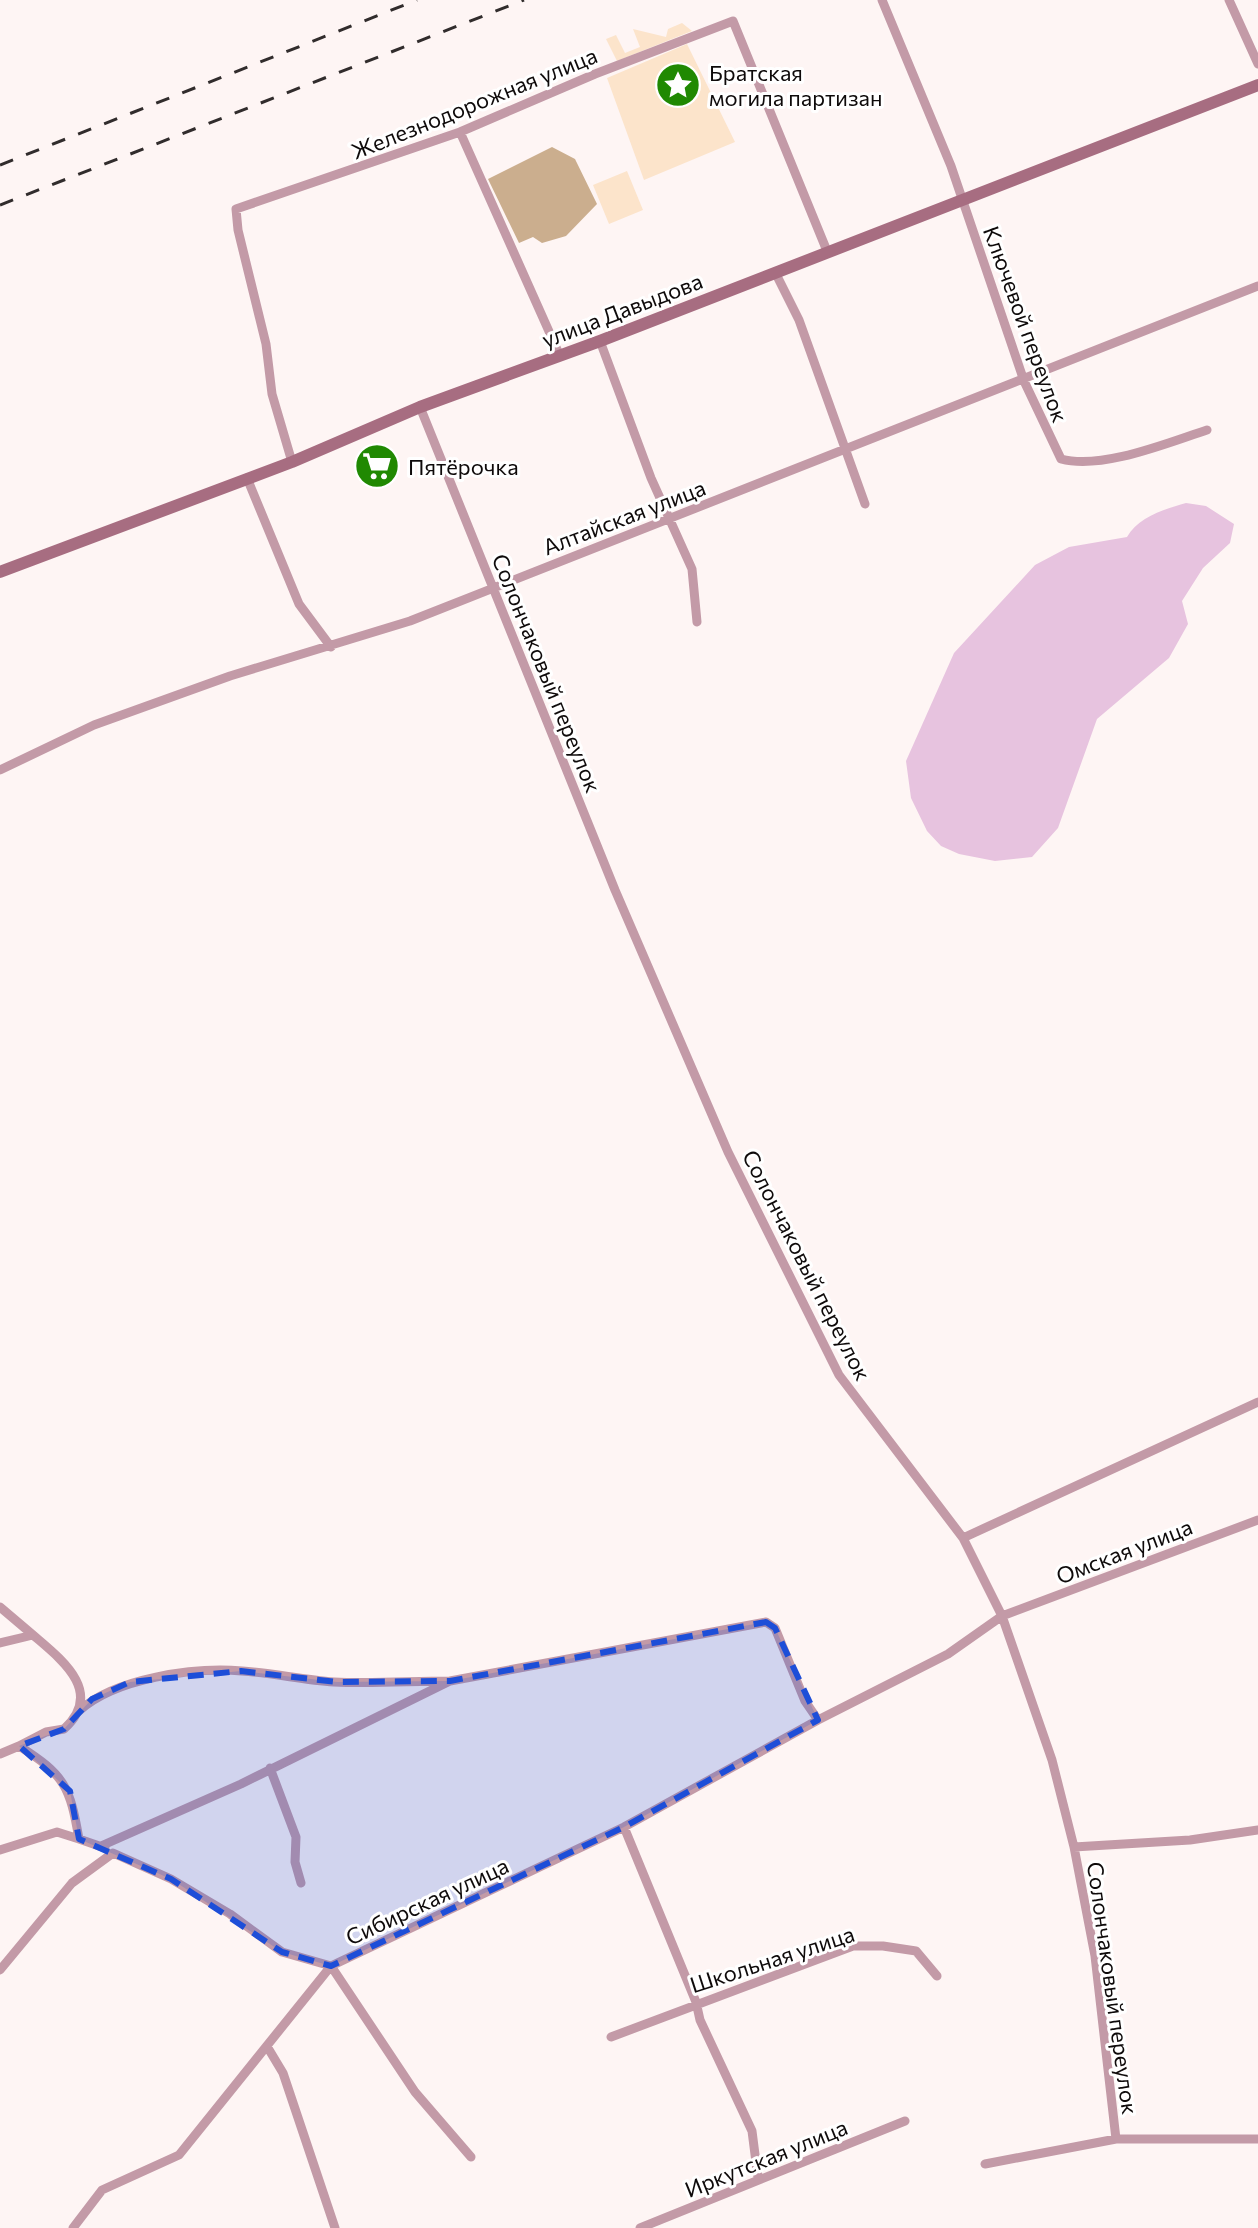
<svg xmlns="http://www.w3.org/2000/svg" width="1258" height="2228" font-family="Commissioner,sans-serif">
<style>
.green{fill:#fce4cb}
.forest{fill:#cbae8e}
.water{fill:#e7c3df}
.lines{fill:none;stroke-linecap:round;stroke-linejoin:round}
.minor{stroke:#c39aa7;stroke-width:9}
.secondary{stroke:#a76d81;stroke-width:12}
.rail{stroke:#312c2c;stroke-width:3;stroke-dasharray:14 14;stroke-linecap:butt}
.marked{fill:#1d4ed8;fill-opacity:0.2;stroke:#1d4ed8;stroke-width:6;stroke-dasharray:16 10;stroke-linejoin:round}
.labels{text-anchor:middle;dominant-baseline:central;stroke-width:6;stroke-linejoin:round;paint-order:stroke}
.poi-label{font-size:22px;fill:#0e0a0a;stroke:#fff;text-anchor:start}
.street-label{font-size:22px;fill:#0e0a0a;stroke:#fff}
</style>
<rect width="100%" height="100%" fill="#fef5f4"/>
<path class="green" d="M682,23L692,31L617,61L606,39L616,35L625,53L640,47L633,29L666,37L668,29Z
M687,44L735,142L644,180L607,78Z
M627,171L643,210L609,224L593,185Z"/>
<path class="forest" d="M552,147L575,159L597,204L566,236L542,243L533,237L519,243L488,179Z"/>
<path class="water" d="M1186,503L1206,506L1234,524L1230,543L1203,568L1182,601L1188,624L1169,658L1097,719L1058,828L1032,857L995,861L959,854L941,846L927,831L911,798L906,761L954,653L1035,565L1069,547L1127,537C1138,517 1165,509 1186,503Z"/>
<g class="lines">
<path class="minor" d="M882,0L951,166L1024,381L1061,459C1102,470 1167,443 1207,430
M1229,0L1258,64
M460,132L560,356
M775,272L799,320L865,504
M600,341L651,478L692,569L697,622
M420,407L615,890L728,1152L839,1375L963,1538L1002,1616L1052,1760L1074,1847L1095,1956L1116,2139
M292,462L272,394L266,344L238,230L236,209L460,132L595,74L733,21L827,251
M247,478L299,604L331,647
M0,770L94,725L230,676L410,621L1258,286
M963,1538L1258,1402
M0,1607L33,1635L0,1643
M33,1635C61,1659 105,1692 64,1729L46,1732L19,1746C65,1775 70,1787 79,1839L105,1848
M450,1681L766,1622L775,1628L805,1701L818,1720
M79,1711C115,1678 194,1667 242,1671C273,1673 303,1680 334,1682C372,1684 412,1681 450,1681L241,1784L101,1846
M0,1754L19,1746
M270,1768L296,1837L295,1862L301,1883
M624,1827L696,2002L700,2020L752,2131L758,2178
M1074,1847L1190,1840L1258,1830
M0,1850L57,1832L79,1839
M0,1970L72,1883L113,1853L171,1879L230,1914L282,1952L331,1966L624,1827L818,1720L948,1654L1002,1616L1258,1520
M611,2037L853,1946H883L916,1951L937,1976
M268,2048L283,2073L335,2228
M985,2164L1116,2139H1258
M73,2228L102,2190L179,2155L331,1966L415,2092L471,2157
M640,2228L905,2121"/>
<path class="secondary" d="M0,572L292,462L420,407L600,341L1258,85"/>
<path class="rail" d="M0,165L417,0
M0,205L524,0"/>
</g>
<path class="marked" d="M766,1622L775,1628L818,1720L624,1827L331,1966L282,1952L171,1879L79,1839L70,1791L19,1746L64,1729L92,1699L130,1682L241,1671L337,1682L450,1681Z"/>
<defs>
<g id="sight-disc" transform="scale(2.3)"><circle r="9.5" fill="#208902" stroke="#fff"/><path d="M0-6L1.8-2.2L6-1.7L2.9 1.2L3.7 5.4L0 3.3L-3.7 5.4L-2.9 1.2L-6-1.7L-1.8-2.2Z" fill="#fff"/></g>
<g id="supermarket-disc" transform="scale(2.3)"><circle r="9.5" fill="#208902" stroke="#fff"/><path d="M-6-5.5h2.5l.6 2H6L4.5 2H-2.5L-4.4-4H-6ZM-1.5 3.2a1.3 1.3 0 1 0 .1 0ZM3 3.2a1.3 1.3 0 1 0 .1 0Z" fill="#fff"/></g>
</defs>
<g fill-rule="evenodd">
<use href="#sight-disc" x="678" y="85"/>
<use href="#supermarket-disc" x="377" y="466"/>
</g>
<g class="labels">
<g class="poi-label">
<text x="709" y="72">Братская<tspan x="709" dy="25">могила партизан</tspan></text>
<text x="408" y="466">Пятёрочка</text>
</g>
<g class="street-label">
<text transform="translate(474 103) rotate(-22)">Железнодорожная улица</text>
<text transform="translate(622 310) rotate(-21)">улица Давыдова</text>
<text transform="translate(1026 324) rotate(70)">Ключевой переулок</text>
<text transform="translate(624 517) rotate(-21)">Алтайская улица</text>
<text transform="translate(547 673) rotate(68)">Солончаковый переулок</text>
<text transform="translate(807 1265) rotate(63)">Солончаковый переулок</text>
<text transform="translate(1124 1551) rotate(-21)">Омская улица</text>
<text transform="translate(427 1901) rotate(-25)">Сибирская улица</text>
<text transform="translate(772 1959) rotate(-18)">Школьная улица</text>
<text transform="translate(1113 1988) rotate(82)">Солончаковый переулок</text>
<text transform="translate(766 2158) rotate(-22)">Иркутская улица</text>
</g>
</g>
</svg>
